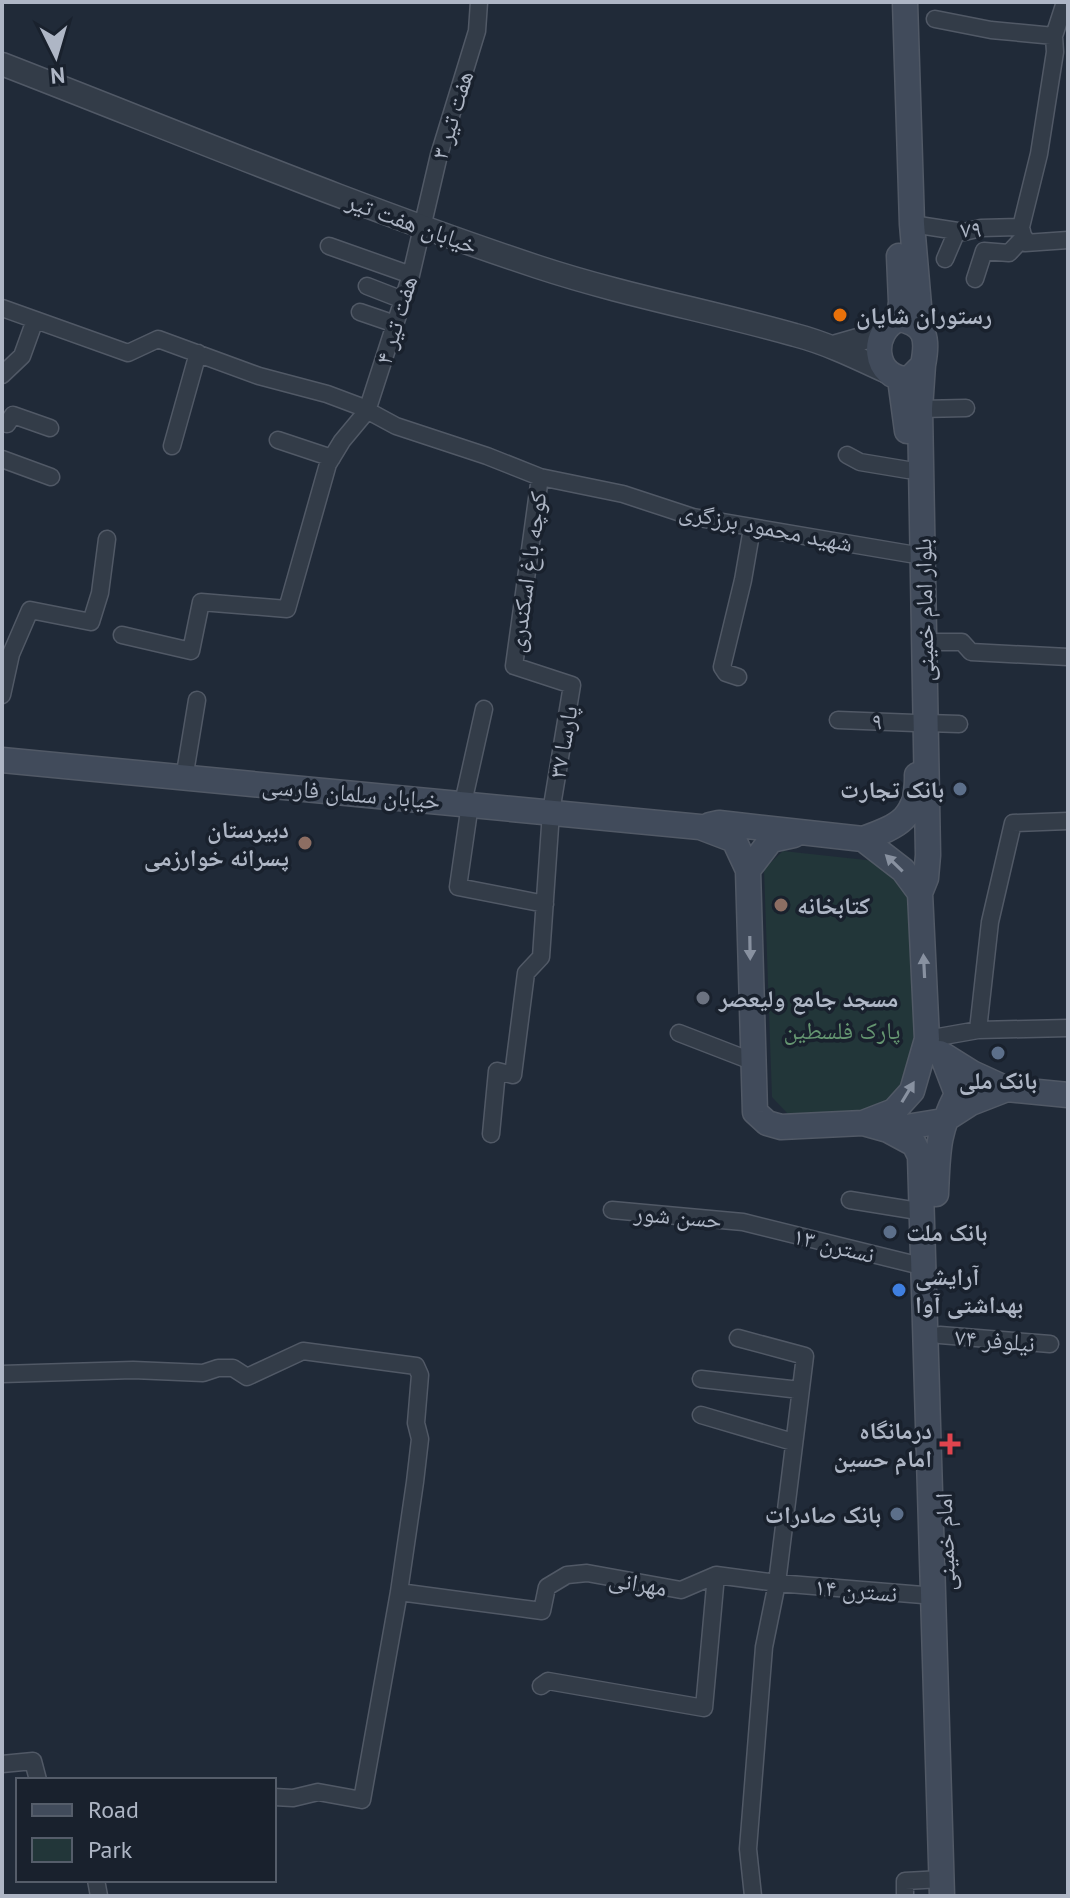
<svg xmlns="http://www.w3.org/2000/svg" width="1070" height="1898" font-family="'PT Sans','Noto Naskh Arabic',sans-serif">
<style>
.green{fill:#223639}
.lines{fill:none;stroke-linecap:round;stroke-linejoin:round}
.minor-casing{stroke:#515966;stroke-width:19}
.tertiary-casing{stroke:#515966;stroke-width:25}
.secondary-casing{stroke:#515966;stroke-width:27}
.minor{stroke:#333c48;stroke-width:16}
.tertiary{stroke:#333c48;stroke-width:22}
.secondary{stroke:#414b5b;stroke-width:24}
.oneway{fill:#8891a0}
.food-dot{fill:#e8710a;stroke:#19212d;stroke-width:3}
.service-dot{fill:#5c6f8a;stroke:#19212d;stroke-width:3}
.education-dot{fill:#8d6e63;stroke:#19212d;stroke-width:3}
.worship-dot{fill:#6b7280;stroke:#19212d;stroke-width:3}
.shop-dot{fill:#3f7fe0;stroke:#19212d;stroke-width:3}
.health-dot{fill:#e0444e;stroke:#19212d;stroke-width:3}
.labels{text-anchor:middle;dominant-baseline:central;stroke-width:7;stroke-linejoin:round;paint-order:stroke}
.street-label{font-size:24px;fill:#aeb6c5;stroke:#19212d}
.poi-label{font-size:24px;font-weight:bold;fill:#aeb6c5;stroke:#19212d;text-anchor:start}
.park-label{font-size:24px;fill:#659671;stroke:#19212d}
</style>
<rect width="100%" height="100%" fill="#202a38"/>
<path class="green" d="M783,851L875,861L907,890L915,1043L906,1090L887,1113L788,1114L772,1097L764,869Z"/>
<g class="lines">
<g class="minor-casing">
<path id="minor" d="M935,19L991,30L1054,36
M912,224L964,232L981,228L1021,227L1023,236
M1021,227L1039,154L1055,52L1054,36L1065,2
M1024,237L1025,243L1068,240
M329,246L411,275
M945,259L957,231
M975,279L984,251L1009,253L1024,237
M367,286L403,300
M2,308L128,353L158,339L259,376L327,394L359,406L396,426L487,456L540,477L623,494L693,517L910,554
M360,312L395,324
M2,375L22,356L35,320
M920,409L966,408
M2,422L7,424L13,415L50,428
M278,440L332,458
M172,446L198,353
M847,455L860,462L908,470
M2,459L51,477
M122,635L191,651L201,602L287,609L328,464L342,441L367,411L411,275L439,155L477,31L479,2
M925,642H962L971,652L1068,657
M738,677L726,673L722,667L743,580L752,528
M2,695L11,654L30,610L91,622L100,593L107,539
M838,720L915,723
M927,723L959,724
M184,779L197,700
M463,803L484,709
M470,804L458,887L545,904
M978,1030L990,922L1013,823L1068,821
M679,1033L754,1062
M927,1039L978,1030L1068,1028
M491,1134L497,1071L513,1075L526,973L541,957L551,812L572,685L514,666L540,477
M850,1200L924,1212
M612,1210L743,1222L925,1267
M940,1335L1050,1344
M738,1338L805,1356L777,1583L764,1647L748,1849L753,1896
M2,1374L133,1370L203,1373L218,1368H233L247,1377L303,1351L416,1366L420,1375L416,1423L420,1439L415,1482L399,1592L362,1800L318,1792L293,1798L274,1797
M701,1379L800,1390
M701,1415L793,1442
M399,1592L542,1611L547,1587L567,1575L587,1573L681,1590L716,1575L777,1583L935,1596
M541,1686L548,1681L704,1708L716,1575
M2,1764L33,1761L38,1780
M96,1880L99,1896
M905,1896V1881L942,1879"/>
</g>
<g class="tertiary-casing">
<path id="tertiary" d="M2,64C180,133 357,207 538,267C623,295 710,311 795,335C826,343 855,357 885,371
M833,347L882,333"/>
</g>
<g class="secondary-casing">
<path id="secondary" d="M905,2L912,224L921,329
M899,319L901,302L899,256
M899,319C927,324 928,340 923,365L909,379C872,379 870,331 899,319Z
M900,379L907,431
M2,760L700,827L734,840L748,870L755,1112L767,1123L781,1127L863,1123L888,1130L914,1144L920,1156L942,1896
M710,825L719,823L863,839L903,870L920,893
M863,839C899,826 918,818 917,775
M748,870L771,840L794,835
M940,1053L972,1073L1007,1089L1068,1095
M863,1123L894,1111L912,1091L927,1039L920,893L926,878L928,855L920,409L923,365
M888,1130L943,1121L971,1103L1007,1089
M936,1194C938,1151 937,1133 957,1094L942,1055"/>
</g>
<use href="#minor" class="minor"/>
<use href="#tertiary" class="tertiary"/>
<use href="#secondary" class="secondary"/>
</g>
<defs><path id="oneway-solid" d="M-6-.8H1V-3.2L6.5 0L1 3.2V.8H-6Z" transform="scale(2)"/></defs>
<g class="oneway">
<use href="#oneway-solid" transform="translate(894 863) rotate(-136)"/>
<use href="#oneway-solid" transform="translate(750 948) rotate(89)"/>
<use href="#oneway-solid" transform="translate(924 966) rotate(-93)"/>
<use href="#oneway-solid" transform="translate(908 1092) rotate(-59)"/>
</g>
<circle class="food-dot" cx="840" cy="315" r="8"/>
<g class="service-dot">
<circle cx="960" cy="789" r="8"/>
<circle cx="998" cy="1053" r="8"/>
<circle cx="890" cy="1232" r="8"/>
<circle cx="897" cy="1514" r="8"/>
</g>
<g class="education-dot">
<circle cx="305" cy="843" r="8"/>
<circle cx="781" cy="905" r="8"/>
</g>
<circle class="worship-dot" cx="703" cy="998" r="8"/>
<circle class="shop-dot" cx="899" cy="1290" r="8"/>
<path class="health-dot" d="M946 1432h8v8h8v8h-8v8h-8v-8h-8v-8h8z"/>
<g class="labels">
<g class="street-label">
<text transform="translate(452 115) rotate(-73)">هفت تیر ۳</text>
<text transform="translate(412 223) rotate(20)">خیابان هفت تیر</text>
<text transform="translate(971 229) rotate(-2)">۷۹</text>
<text transform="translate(396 320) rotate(-73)">هفت تیر ۴</text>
<text transform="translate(766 527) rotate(11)">شهید محمود برزگری</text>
<text transform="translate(527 572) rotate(-82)">کوچه باغ اسکندری</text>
<text transform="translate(924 610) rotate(-91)">بلوار امام خمینی</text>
<text transform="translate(877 721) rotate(3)">۹</text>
<text transform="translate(563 742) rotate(-80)">پارسا ۳۷</text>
<text transform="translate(351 793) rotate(5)">خیابان سلمان فارسی</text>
<text transform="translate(678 1216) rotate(5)">حسن شور</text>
<text transform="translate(834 1245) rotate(14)">نسترن ۱۳</text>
<text transform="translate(995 1340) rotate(5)">نیلوفر ۷۴</text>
<text transform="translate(945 1542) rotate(-92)">امام خمینی</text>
<text transform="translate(638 1583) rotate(10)">مهرانی</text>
<text transform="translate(856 1590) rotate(5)">نسترن ۱۴</text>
</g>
<g class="poi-label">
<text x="856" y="315">رستوران شایان</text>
<text x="944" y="789" text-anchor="end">بانک تجارت</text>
<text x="289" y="829" text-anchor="end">دبیرستان<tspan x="289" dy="28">پسرانه خوارزمی</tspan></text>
<text x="797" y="905">کتابخانه</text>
<text x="719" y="998">مسجد جامع ولیعصر</text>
<text x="998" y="1080" text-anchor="middle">بانک ملی</text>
<text x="906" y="1232">بانک ملت</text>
<text x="915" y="1276">آرایشی<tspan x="915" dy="28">بهداشتی آوا</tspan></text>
<text x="932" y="1430" text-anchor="end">درمانگاه<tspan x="932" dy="28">امام حسین</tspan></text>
<text x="881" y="1514" text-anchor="end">بانک صادرات</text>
</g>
<g class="park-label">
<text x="842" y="1030">پارک فلسطین</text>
</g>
</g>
<rect width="1070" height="1898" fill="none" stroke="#aeb6c5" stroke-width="8"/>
<rect x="16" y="1778" width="260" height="104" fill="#19212d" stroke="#555d6a" stroke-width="2"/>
<rect x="32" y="1804" width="40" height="12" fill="#414b5b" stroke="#555d6a" stroke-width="2"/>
<text x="88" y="1818" font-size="24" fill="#aeb6c5">Road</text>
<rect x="32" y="1838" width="40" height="24" fill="#223639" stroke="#555d6a" stroke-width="2"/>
<text x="88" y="1858" font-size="24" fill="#aeb6c5">Park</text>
<g transform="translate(56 56) rotate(175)" stroke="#19212d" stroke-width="6" paint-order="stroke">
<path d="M0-6L14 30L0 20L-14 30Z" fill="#aeb6c5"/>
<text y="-12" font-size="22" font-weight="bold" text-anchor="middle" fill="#aeb6c5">N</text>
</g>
</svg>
